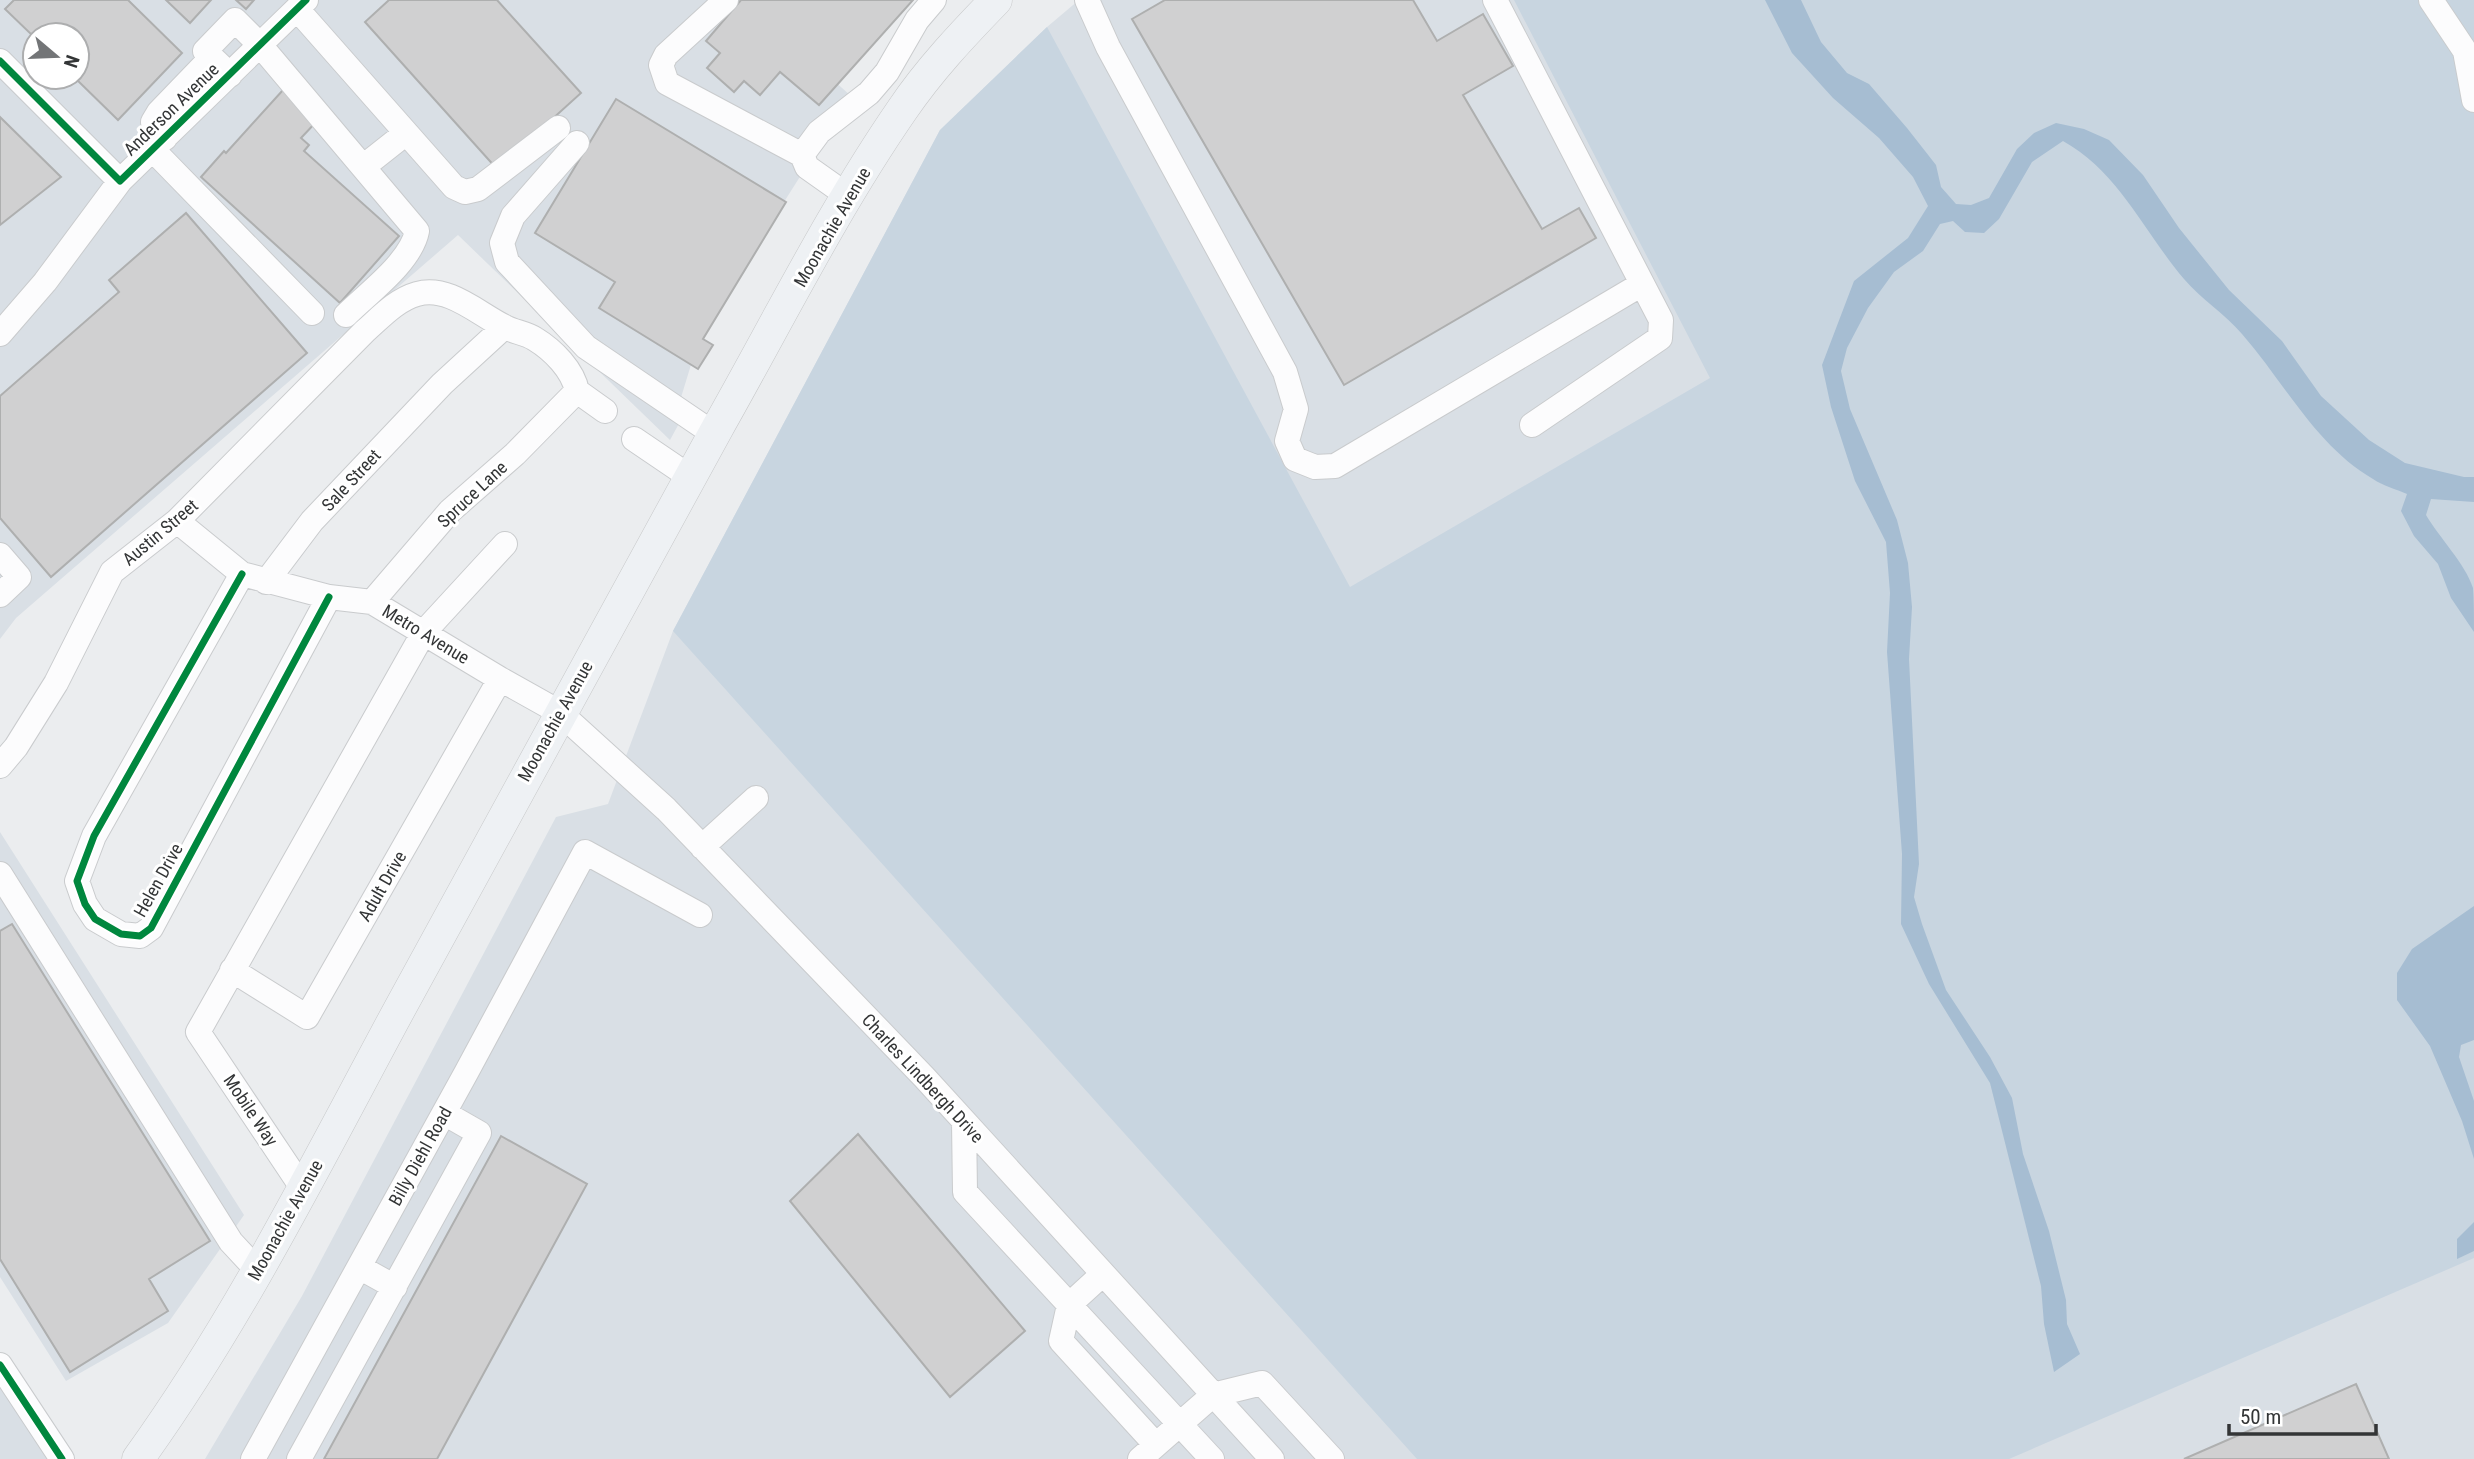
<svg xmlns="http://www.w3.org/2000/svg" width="2474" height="1459" font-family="'Roboto Condensed',sans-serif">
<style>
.built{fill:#d9dfe5;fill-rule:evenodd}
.green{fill:#c8d5e0}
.water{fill:#a6bdd2}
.building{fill:#d0d0d1;stroke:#aeafaf;stroke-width:2}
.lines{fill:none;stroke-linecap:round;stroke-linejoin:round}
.minor-casing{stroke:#c9cbcd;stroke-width:26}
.major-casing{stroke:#c7c8c9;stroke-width:33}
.minor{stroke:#fcfcfd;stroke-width:24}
.major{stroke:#eef1f4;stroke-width:32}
.cycleway-casing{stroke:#fff;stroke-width:11}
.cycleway{stroke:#00873e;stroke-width:7}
.labels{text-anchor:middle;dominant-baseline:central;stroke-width:6;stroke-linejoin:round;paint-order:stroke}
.street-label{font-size:18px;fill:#333536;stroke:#fff}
</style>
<rect width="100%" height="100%" fill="#ebedef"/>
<path class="built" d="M0,0H912L832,79L851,96L700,335L676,414L682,418L670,440L458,235L16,618L0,639ZM35,35H77V77H35Z
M1079,0H2474V1459H205L302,1296L556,817L608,804L673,631L940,130L1047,27Z
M0,832L244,1215L168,1323L66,1381L0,1277Z
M0,1367L57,1459H0Z"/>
<path class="green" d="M1514,0H2474V1258L2009,1459H1417L673,631L940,130L1047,27L1350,587L1710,378Z"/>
<path class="water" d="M1765,0H1801L1821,42L1847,73L1869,84L1907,128L1936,165L1941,187L1956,204L1971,205L1989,198L2017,149L2034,133L2056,123L2084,129L2109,140L2143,175L2179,228L2229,290L2282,341L2321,396L2369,440L2405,463L2464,477H2474V502L2431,499L2426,515C2439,537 2466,565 2473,588C2474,601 2474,619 2474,632L2451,598L2438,564L2414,536L2401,511L2407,494C2396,489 2383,486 2373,479C2316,446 2284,382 2242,334C2225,314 2201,299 2184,279C2144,232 2119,172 2063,141L2032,162L1999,219L1984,233L1965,232L1953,221L1940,224L1923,251L1894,272L1868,308L1847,348L1841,371L1850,409L1897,520L1908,563L1912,607L1909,659L1919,864L1914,897L1922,924L1946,990L1990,1057L2012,1098L2023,1154L2049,1231L2066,1300L2067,1324L2080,1354L2054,1372L2044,1324L2041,1286L1990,1083L1929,984L1901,924L1902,854L1887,652L1890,593L1886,542L1855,481L1831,407L1822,365L1854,281L1908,238L1928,206L1913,177L1879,138L1833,98L1792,53Z
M2474,906V1040L2461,1045L2459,1057L2474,1101V1159L2462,1121L2430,1046L2397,1000V973L2412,949Z
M2474,1222V1251L2457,1259V1239Z"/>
<path class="building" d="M14,0H128L182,53L118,120L74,77H77V35H35V38L5,9Z
M166,0H211L190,23Z
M236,0H254L246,9Z
M389,0H497L581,93L497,169L365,22Z
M741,0H913L819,105L780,72L760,95L744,81L734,92L707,68L720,53L706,41Z
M1165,0H1413L1437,41L1483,14L1513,66L1463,95L1542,229L1579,208L1596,238L1344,385L1132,19Z
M283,90L317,121L301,138L309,145L304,151L399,236L340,303L201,177L224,151L226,153Z
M616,99L786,202L703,339L713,345L698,369L599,308L615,282L535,233Z
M0,117L61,177L0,225Z
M186,213L307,353L51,577L0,518V396L119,292L109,280Z
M12,924L210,1241L149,1279L168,1311L70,1372L0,1259V931Z
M858,1134L1025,1331L950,1397L790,1201Z
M501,1136L587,1184L437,1459H324Z
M2356,1384L2389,1459H2184Z"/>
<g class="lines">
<g class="minor-casing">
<path id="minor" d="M726,0L666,55L661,65L667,83L802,155L807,167L848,196
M1087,0L1108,47L1285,372L1296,409L1287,441L1295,459L1315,467L1335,466L1642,284
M1495,0L1661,320L1660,338L1532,425
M2431,0L2465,51L2474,100
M297,9L454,187L465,192L478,189L558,128
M0,61L120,181L306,0
M230,75L205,51L235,20L260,45L417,231C411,262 368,293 346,315
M165,138L155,128L153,122L159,112L212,57
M577,143L513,216L502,243L507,262L586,347L714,434
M153,150L312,313
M802,155L819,132L869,93L887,72L917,20L934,0
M363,167L406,133
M0,334L45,282L120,181
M634,439L690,477
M177,521L242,574L329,597L372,602L500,679L559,712L666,809L924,1077L1272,1459
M0,555L19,577L0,595
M242,574L94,836L77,881L85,904L95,919L121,934L140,936L151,928L329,597
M266,582L312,521L442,384L504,327
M372,602L450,511L515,454L577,391
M0,766L16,747L56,683L112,572L177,521L365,331C381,317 396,300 417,294C449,285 478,314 505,327C514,332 526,333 535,339C553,350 573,370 577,391L605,411
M702,847L756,798
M0,874L231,1242L257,1270
M232,970L307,1017L500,679
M964,1122L965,1192L1212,1459
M303,1189L198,1032L424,632L505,544
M359,1267L395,1287
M1103,1274L1069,1305L1061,1341L1156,1445
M0,1365L62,1459
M253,1459L466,1073L585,852L700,915
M299,1459L479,1133L444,1113
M1140,1459L1213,1395L1262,1383L1332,1459"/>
</g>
<g class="major-casing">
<path id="major" d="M138,1459C239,1319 317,1162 399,1010C504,815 611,621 718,427C778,321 833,210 902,110C929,70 963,34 996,0"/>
</g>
<use href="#minor" class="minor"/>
<use href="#major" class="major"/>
<g class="cycleway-casing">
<path id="cycleway" d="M0,61L120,181L306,0
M242,574L94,836L77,881L85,904L95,919L121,934L140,936L151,928L329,597
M0,1365L62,1459"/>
</g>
<use href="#cycleway" class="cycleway"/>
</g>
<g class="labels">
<g class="street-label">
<text transform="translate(171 109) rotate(-44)">Anderson Avenue</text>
<text transform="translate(832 227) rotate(-60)">Moonachie Avenue</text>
<text transform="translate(351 480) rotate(-47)">Sale Street</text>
<text transform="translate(472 494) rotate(-43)">Spruce Lane</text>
<text transform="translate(160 532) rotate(-40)">Austin Street</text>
<text transform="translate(426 634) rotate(31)">Metro Avenue</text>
<text transform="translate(555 721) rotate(-61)">Moonachie Avenue</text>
<text transform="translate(158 880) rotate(-61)">Helen Drive</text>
<text transform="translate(382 886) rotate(-60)">Adult Drive</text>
<text transform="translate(923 1078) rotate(47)">Charles Lindbergh Drive</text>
<text transform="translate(251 1110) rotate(56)">Mobile Way</text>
<text transform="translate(420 1156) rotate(-61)">Billy Diehl Road</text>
<text transform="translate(285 1220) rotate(-61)">Moonachie Avenue</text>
</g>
</g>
<g transform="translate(56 56) rotate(109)"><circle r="33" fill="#ffffff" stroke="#adaeaf" stroke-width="2"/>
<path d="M0-5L12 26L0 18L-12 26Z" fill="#737577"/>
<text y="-10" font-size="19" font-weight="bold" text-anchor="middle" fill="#333536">N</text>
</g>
<path d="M2229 1424v10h147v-10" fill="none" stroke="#333536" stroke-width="3.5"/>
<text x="2240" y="1424" font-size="21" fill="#333536" stroke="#ffffff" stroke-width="5" paint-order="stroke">50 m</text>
</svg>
